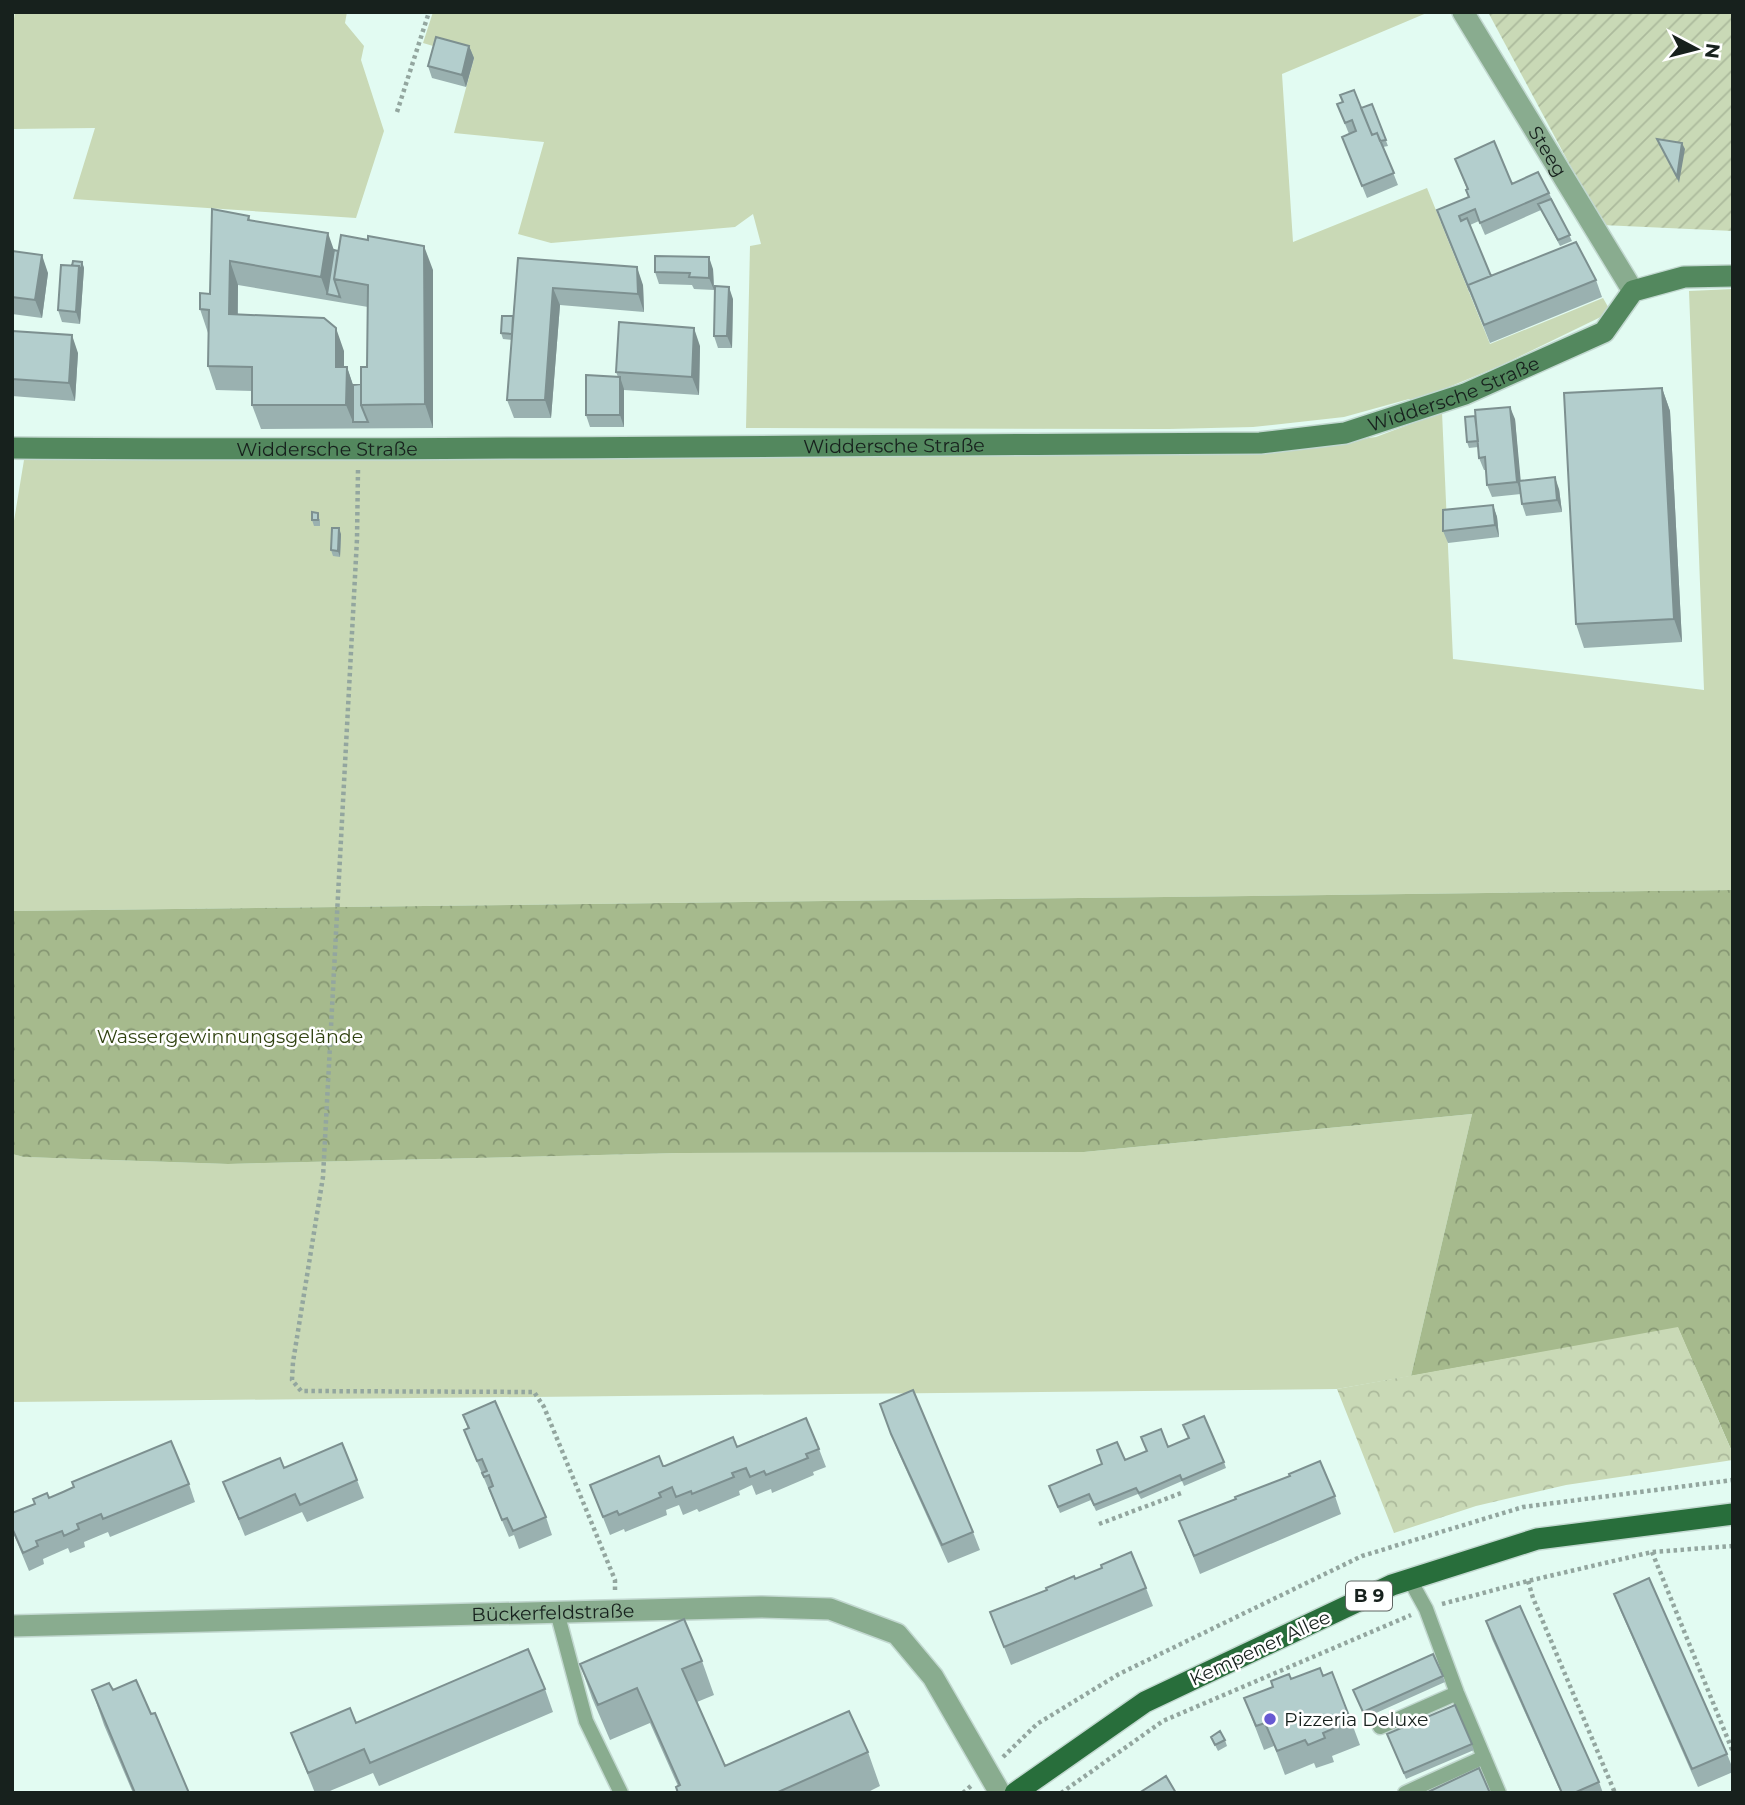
<svg xmlns="http://www.w3.org/2000/svg" width="1745" height="1805" font-family="Montserrat,sans-serif">
<style>
.grass{fill:#c9d9b6}
.forest{fill:url(#forest-crowns)}
.park{fill:url(#park-crowns)}
.garden{fill:url(#garden-furrows)}
.lines{fill:none;stroke-linecap:round;stroke-linejoin:round}
.lane-casing{stroke:#c2d8d0;stroke-width:17}
.street-casing{stroke:#c2d8d0;stroke-width:24}
.secondary-casing{stroke:#c2d8d0;stroke-width:24}
.primary-casing{stroke:#c2d8d0;stroke-width:24}
.path{stroke:#93a69f;stroke-width:4.5;stroke-dasharray:3.5 3.5;stroke-linecap:butt}
.lane{stroke:#89ac8f;stroke-width:14}
.street{stroke:#89ac8f;stroke-width:21}
.secondary{stroke:#53885e;stroke-width:21}
.primary{stroke:#286e3b;stroke-width:21}
.wall{fill:#9ab1b0;fill-rule:evenodd}
.shaded-wall{fill:#7d9090}
.building{fill:#b3cecd;stroke:#7d9090;stroke-width:2}
.poi-dot{fill:#6759d2;stroke:#fff;stroke-width:2.5}
.labels{text-anchor:middle;dominant-baseline:central;stroke-width:5;stroke-linejoin:round;paint-order:stroke}
.shield{fill:#fff;stroke:#5d6461;stroke-width:2}
.shield-label{font-size:18px;font-weight:bold;fill:#17211d}
.street-label{font-size:19px;fill:#17211d;stroke:#fff}
.park-label{font-size:19px;fill:#314311;stroke:#fff}
.poi-label{font-size:19px;fill:#17211d;stroke:#fff;text-anchor:start}
</style>
<defs>
<pattern id="forest-crowns" width="20" height="18" patternUnits="userSpaceOnUse" patternTransform="scale(1.75)"><rect width="20" height="18" fill="#a6ba8d"/><path d="M2 6a3 3 0 1 1 6 0M12 15a3 3 0 1 1 6 0" fill="none" stroke="#869773"/></pattern>
<pattern id="park-crowns" width="20" height="18" patternUnits="userSpaceOnUse" patternTransform="scale(1.75)"><rect width="20" height="18" fill="#c9d9b6"/><path d="M2 6a3 3 0 1 1 6 0M12 15a3 3 0 1 1 6 0" fill="none" stroke="#acba9c"/></pattern>
<pattern id="garden-furrows" width="10" height="10" patternUnits="userSpaceOnUse" patternTransform="scale(1.75)"><rect width="10" height="10" fill="#c9d9b6"/><path d="M-1 1l2-2M0 10L10 0M9 11l2-2" fill="none" stroke="#acba9c"/></pattern>
</defs>
<rect width="100%" height="100%" fill="#e2fbf2"/>
<path class="grass" d="M15,12H347L345,23L364,46L361,60L384,131L356,218L73,199L95,128L12,129V33Z
M433,12H1429L1282,74L1293,242L1427,188L1490,344L1603,298L1611,312L1500,366L1417,400L1409,399L1344,417L1253,427L1169,429L746,428L750,246L761,244L753,214L735,227L551,243L518,234L544,142L454,133L474,58L423,43Z
M1733,289V890L12,911V533L24,460L735,453L1242,455L1376,437L1442,412L1453,659L1704,690L1689,291Z
M1472,1114L1411,1376L1337,1389L12,1402V1154L24,1157L228,1164L680,1153L1084,1152Z"/>
<path class="forest" d="M1733,890V1454L1678,1328L1411,1376L1472,1114L1084,1152L680,1153L228,1164L24,1157L12,1154V911Z"/>
<path class="park" d="M1678,1327L1733,1454V1460L1566,1485L1476,1506L1394,1533L1337,1389Z"/>
<path class="garden" d="M1488,12H1733V231L1602,225Z"/>
<g class="lines">
<g class="lane-casing">
<path id="lane" d="M1410,1580L1426,1609L1457,1693L1499,1793
M557,1612L586,1721L621,1793
M1380,1727L1457,1693
M1405,1793L1484,1757"/>
</g>
<g class="street-casing">
<g id="street">
<path id="s1" d="M1463,12L1633,291"/>
<path id="s2" d="M12,1626L761,1607L830,1609L897,1634L933,1677L1000,1793"/>
</g>
</g>
<g class="secondary-casing">
<g id="secondary">
<path id="s3" d="M12,448C428,451 844,445 1260,443L1345,433L1465,394L1604,332L1633,291L1684,277L1733,276"/>
</g>
</g>
<g class="primary-casing">
<path id="primary" d="M1015,1793L1145,1702L1392,1585L1537,1539L1733,1514"/>
</g>
<path class="path" d="M397,112L429,12
M358,470L357,539L323,1177L293,1362L292,1380L301,1391L534,1392L544,1407L615,1580V1592
M1099,1524L1184,1492
M1652,1552L1733,1752
M1528,1581L1533,1598L1615,1793
M1442,1604L1528,1581L1652,1552L1733,1546
M1003,1757L1037,1724L1119,1674L1362,1556L1523,1507L1733,1480
M963,1793L973,1784
M1061,1793L1163,1721L1411,1615"/>
<use href="#lane" class="lane"/>
<use href="#street" class="street"/>
<use href="#secondary" class="secondary"/>
<use href="#primary" class="primary"/>
</g>
<path class="wall" d="M469,46L474,58L466,87L432,78L428,66Z
M1337,104L1361,108L1372,104L1388,146L1383,147L1398,185L1367,198L1347,149L1349,134Z
M1455,159L1512,184L1549,193L1572,241L1560,246L1541,210L1485,235L1479,221L1470,225L1491,276L1596,280L1602,297L1490,343L1441,222L1469,197L1466,190L1467,189Z
M249,216L250,220L334,250L433,270V428L261,429L252,405V391L216,390L208,366V333L200,309L210,294ZM238,285L368,307L367,367L361,384L353,385L347,367H344V351L238,315Z
M12,251L48,273L42,318L12,314Z
M518,258L643,285L644,312L560,305L551,418H514L507,400L512,340L503,339L501,333L513,316Z
M82,262L84,268L80,324L62,322L58,310L72,266Z
M713,269L714,290L694,289L692,285L659,284L655,272Z
M733,299L732,348H718L714,336Z
M12,331L78,353L75,401L12,396Z
M700,346L699,395L624,390V427H590L586,415L618,377L616,372Z
M1662,388L1670,411L1682,642L1584,648L1576,624Z
M1515,419L1520,481L1559,489L1562,512L1526,516L1522,504L1521,494L1492,497L1487,485L1486,470H1484L1479,458L1478,447L1469,448L1467,442Z
M1493,505L1497,517L1499,537L1448,543L1443,531Z
M320,519V526H314L312,520Z
M341,534L340,557L333,556L331,550Z
M880,1404L973,1532L980,1550L948,1563L898,1452Z
M463,1415L546,1517L552,1535L519,1549L514,1535L509,1537L471,1448L464,1430L468,1429Z
M737,1447L819,1449L826,1467L813,1472L814,1475L772,1493L771,1489L756,1495L752,1485L739,1491L740,1495L699,1512L697,1509L683,1515L679,1505L666,1510L667,1515L625,1532L624,1529L610,1535L590,1485Z
M1168,1447L1224,1462L1226,1468L1184,1486L1182,1481L1141,1499L1138,1494L1096,1511L1091,1500L1060,1513L1049,1486L1125,1460Z
M284,1468L357,1480L364,1498L307,1522L302,1512L245,1536L223,1482Z
M1290,1476L1335,1496L1341,1514L1200,1574L1179,1521L1236,1500Z
M189,1484L195,1502L110,1537L108,1532L84,1542L85,1547L70,1553L68,1548L43,1559L44,1564L29,1571L12,1530V1513L49,1498Z
M1075,1579L1146,1588L1153,1606L1011,1665L990,1612Z
M1614,1594L1727,1754L1733,1769V1772L1698,1787L1621,1612Z
M1486,1621L1599,1782L1603,1793H1561L1492,1639Z
M702,1661L714,1695L697,1702L725,1766L868,1752L880,1786L866,1793H678V1786L650,1723L610,1740L592,1698L580,1664Z
M1323,1676L1351,1721L1360,1745L1332,1756L1334,1762L1316,1768L1314,1763L1285,1775L1274,1746L1264,1750L1244,1698Z
M1443,1676L1445,1682L1365,1718L1353,1690Z
M545,1689L553,1712L379,1786L373,1773L325,1793H315L291,1733L356,1723Z
M92,1690H113L151,1714L189,1793H133L104,1725Z
M1455,1705L1474,1750L1406,1779L1387,1734Z
M1211,1737L1225,1740L1227,1746L1218,1751Z"/>
<path class="shaded-wall" d="M469,46L474,58L466,87L462,75Z
M1682,143L1685,149L1679,183L1677,177Z
M328,233L336,256L327,294L321,277Z
M424,246L433,270V428L425,404Z
M42,255L48,273L42,318L35,300Z
M709,257L713,269L714,290L709,278Z
M230,261L238,285L237,338L229,314Z
M82,262L84,268L80,324L76,312L79,266Z
M637,267L643,285L644,312L638,294Z
M729,287L733,299L732,348L727,336Z
M553,288L560,305L551,418L545,400Z
M336,328L344,351V390L336,367Z
M694,328L700,346L699,395L692,377Z
M72,335L78,353L75,401L69,383Z
M347,367L355,391L353,422L346,405Z
M620,377L624,389V427L620,415Z
M1662,388L1670,411L1682,642L1674,619Z
M1510,407L1515,419L1522,494L1517,482Z
M1555,477L1559,489L1562,512L1557,500Z
M1493,505L1497,517L1499,537L1495,525Z
M339,528L341,534L340,557L338,551Z"/>
<path class="building" d="M436,37L469,46L462,75L428,66Z
M1354,90L1372,135L1377,133L1394,173L1362,186L1342,137L1356,131L1352,120L1345,123L1337,104L1343,102L1340,95Z
M1372,104L1386,140L1380,141L1377,133L1372,135L1361,108Z
M1657,139L1682,143L1677,177Z
M1494,141L1512,184L1538,172L1549,193L1480,223L1475,209L1459,216L1461,221L1467,218L1491,276L1468,285L1470,291L1437,210L1469,197L1466,190L1468,189L1455,159Z
M1551,199L1570,235L1558,240L1538,204Z
M212,209L249,216L248,220L328,233L321,277L230,261L229,314L324,318L336,328V367H347L346,405H252V367L208,366L209,310L200,309V293L210,294Z
M341,235L368,240V236L424,246L425,404L361,405V367H367L368,285L334,279Z
M1576,242L1596,280L1484,325L1468,285Z
M334,250L338,251L334,279L340,297L327,294Z
M12,251L42,255L35,300L12,297Z
M655,256L709,257V278L689,277L690,273L655,272Z
M518,258L637,267L638,294L553,288L545,400H507Z
M73,261L82,262L81,272L79,266H72Z
M61,265L79,266L76,312L58,310Z
M715,286L729,287L727,336H714Z
M502,316H513L512,334L501,333Z
M619,322L694,328L692,377L616,372Z
M12,331L72,335L69,383L12,379Z
M586,375L620,377V415H586Z
M361,384V405L368,422H353V385Z
M1662,388L1674,619L1576,624L1564,393Z
M1510,407L1517,482L1487,485L1485,457L1479,458L1475,410Z
M1475,416L1478,441L1467,442L1465,417Z
M1555,477L1557,500L1522,504L1519,481Z
M1493,505L1495,525L1443,531V510Z
M312,512L318,513V520H312Z
M332,528H339L338,551L331,550Z
M913,1390L973,1532L942,1545L891,1434L880,1404Z
M495,1401L546,1517L513,1531L507,1518L502,1520L489,1488L493,1486L489,1475L484,1477L482,1473L487,1471L482,1459L477,1461L464,1430L469,1428L463,1415Z
M1204,1416L1224,1462L1182,1480L1180,1475L1139,1493L1136,1488L1094,1505L1089,1494L1058,1507L1049,1486L1102,1464L1097,1450L1117,1442L1125,1460L1147,1451L1141,1437L1161,1429L1168,1447L1189,1438L1183,1425Z
M806,1418L819,1449L806,1454L808,1458L766,1475L764,1471L750,1477L746,1468L732,1473L734,1477L692,1494L691,1491L676,1497L672,1487L659,1493L661,1497L619,1515L617,1511L603,1517L590,1485L659,1456L663,1466H665L733,1437L737,1447Z
M171,1441L189,1484L103,1519L101,1514L77,1524L79,1529L64,1536L62,1531L36,1541L38,1546L23,1553L12,1528V1513L35,1504L33,1499L47,1493L49,1498L63,1492L74,1487L72,1482Z
M342,1443L357,1480L300,1505L295,1494L239,1519L223,1482L280,1458L284,1468Z
M1320,1461L1335,1496L1194,1556L1179,1521L1236,1499L1235,1497L1290,1476L1289,1474Z
M1131,1552L1146,1588L1004,1647L990,1612L1047,1590L1046,1588L1074,1576L1075,1579L1102,1568L1101,1565Z
M1649,1578L1727,1754L1692,1769L1614,1594Z
M1520,1606L1599,1782L1574,1793H1562L1486,1621Z
M684,1619L702,1661L682,1669L725,1766L849,1711L868,1752L776,1793H678L676,1787L680,1785L637,1688L598,1705L580,1664Z
M528,1649L545,1689L370,1763L364,1749L308,1773L291,1733L350,1708L356,1723Z
M1433,1654L1443,1676L1363,1712L1353,1690Z
M1320,1668L1323,1676L1332,1672L1351,1721L1323,1733L1325,1738L1308,1745L1305,1740L1277,1751L1265,1723L1256,1726L1244,1698L1273,1687L1271,1681L1289,1674L1291,1679Z
M136,1680L151,1714L155,1713L189,1793H135L92,1690L109,1683L113,1690Z
M1455,1705L1472,1744L1404,1773L1387,1734Z
M1220,1731L1225,1740L1215,1745L1211,1737Z
M1479,1768L1490,1793H1426Z
M1166,1776L1176,1793H1139Z"/>
<circle class="poi-dot" cx="1270" cy="1719" r="7"/>
<g class="labels">
<rect class="shield" x="1346" y="1581.5" width="46" height="29" rx="5"/>
<g class="shield-label">
<text x="1369" y="1596">B 9</text>
</g>
<g class="street-label">
<text stroke="none"><textPath href="#s1" startOffset="163">Steeg</textPath></text>
<text stroke="none"><textPath href="#s3" startOffset="1449">Widdersche Straße</textPath></text>
<text stroke="none"><textPath href="#s3" startOffset="882">Widdersche Straße</textPath></text>
<text stroke="none"><textPath href="#s3" startOffset="315">Widdersche Straße</textPath></text>
<text stroke="none"><textPath href="#s2" startOffset="541">Bückerfeldstraße</textPath></text>
<text transform="translate(1260 1648) rotate(-25)">Kempener Allee</text>
</g>
<g class="park-label">
<text x="230" y="1036">Wassergewinnungsgelände</text>
</g>
<g class="poi-label">
<text x="1284" y="1719">Pizzeria Deluxe</text>
</g>
</g>
<rect width="1745" height="1805" fill="none" stroke="#17211d" stroke-width="28"/>
<g transform="translate(1696 49) rotate(97)" stroke="#ffffff" stroke-width="5" paint-order="stroke">
<path d="M0-5L12 26L0 18L-12 26Z" fill="#17211d"/>
<text y="-10" font-size="19" font-weight="bold" text-anchor="middle" fill="#17211d">N</text>
</g>
</svg>
